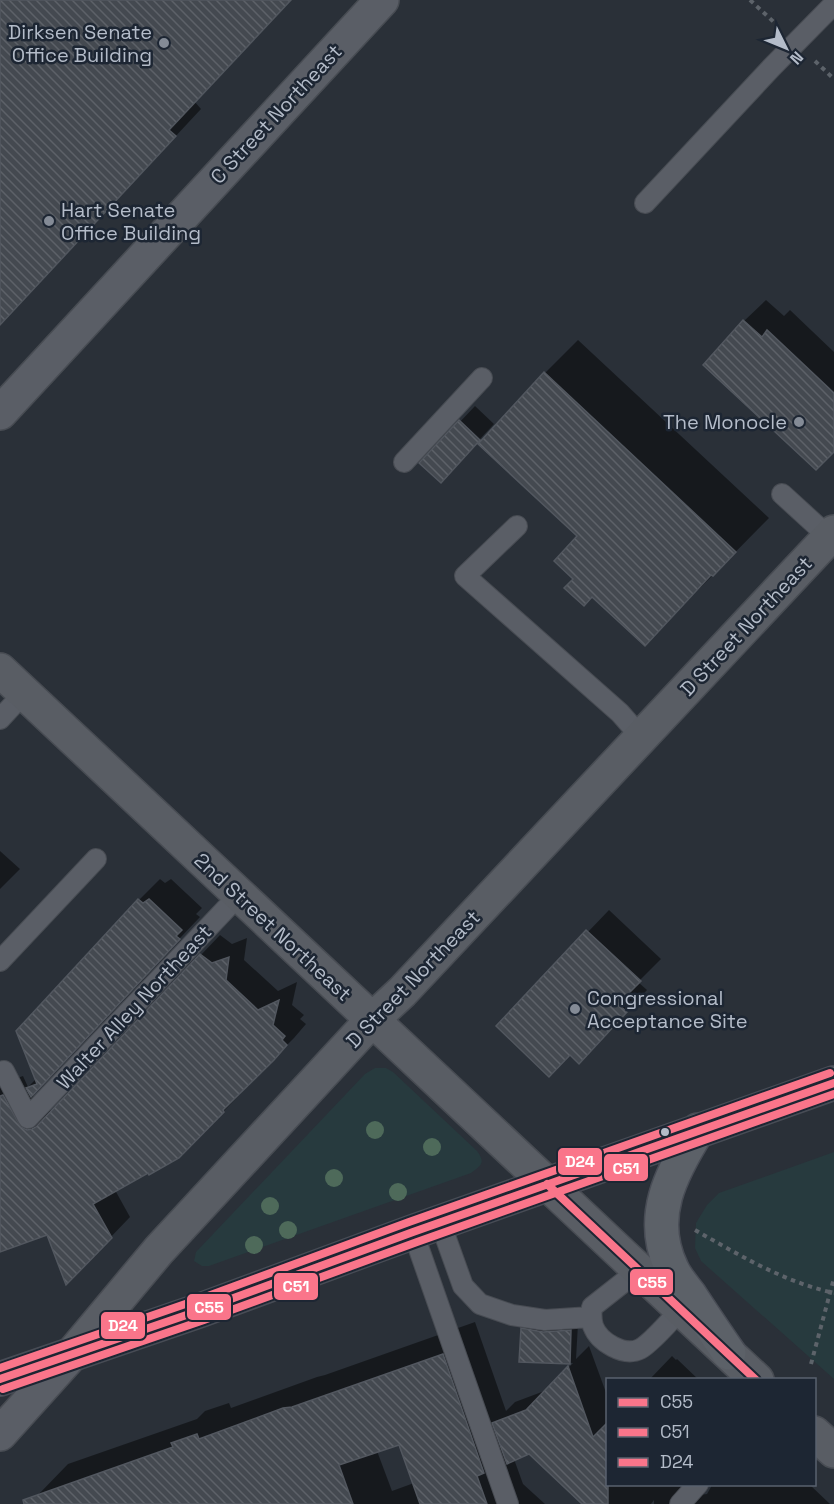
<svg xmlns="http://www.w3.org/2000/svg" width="834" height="1504" font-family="'Space Grotesk',sans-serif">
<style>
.park{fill:#273a3e}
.shadow{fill:#0007;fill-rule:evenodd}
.building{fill:url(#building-back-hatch);stroke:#52575f;stroke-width:1.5}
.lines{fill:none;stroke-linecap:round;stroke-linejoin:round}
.lane-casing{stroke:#484c53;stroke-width:22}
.street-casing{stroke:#484c53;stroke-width:36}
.secondary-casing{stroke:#484c53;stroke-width:36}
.primary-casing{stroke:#484c55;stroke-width:36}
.path{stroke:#5d636a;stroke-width:4;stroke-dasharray:4.5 4.5;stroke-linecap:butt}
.lane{stroke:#5a5e66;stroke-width:20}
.street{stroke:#5a5e66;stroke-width:33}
.secondary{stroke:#595d64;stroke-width:33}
.primary{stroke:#5c6168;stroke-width:33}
.bus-1-casing{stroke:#1d2633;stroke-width:12}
.bus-2-casing{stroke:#1d2633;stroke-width:12}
.bus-3-casing{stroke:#1d2633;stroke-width:12}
.bus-1{stroke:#fa758a;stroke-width:8}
.bus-2{stroke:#fa758a;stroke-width:8}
.bus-3{stroke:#fa758a;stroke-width:8}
.tree{fill:#4e6a5a}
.poi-dot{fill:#848b96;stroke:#1d2633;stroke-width:2}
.bus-dot{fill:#b4bcc9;stroke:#1d2633;stroke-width:2}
.labels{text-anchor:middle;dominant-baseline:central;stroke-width:5;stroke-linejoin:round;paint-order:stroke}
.poi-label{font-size:20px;fill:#b4bcc9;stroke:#1d2633;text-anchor:end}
.street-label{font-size:20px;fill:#b4bcc9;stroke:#1d2633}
.line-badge{stroke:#1d2633;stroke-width:2}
.badge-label{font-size:16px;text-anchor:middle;font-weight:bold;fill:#fff}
</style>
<defs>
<pattern id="building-back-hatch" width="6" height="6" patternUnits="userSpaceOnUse" patternTransform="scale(1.5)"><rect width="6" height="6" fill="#444950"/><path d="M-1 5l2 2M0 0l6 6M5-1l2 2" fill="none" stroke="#5d6168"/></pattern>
</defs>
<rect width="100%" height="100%" fill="#2a3038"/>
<path class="park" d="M375,1068H386L393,1072L477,1151C486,1163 481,1165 471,1173L209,1266H202L194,1261L196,1252L365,1074Z
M834,1152V1379L701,1261L695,1248L696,1223L707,1205L719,1193Z"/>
<path class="shadow" d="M0,0H291L195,102L201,109L39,283Z
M766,300L784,316L790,310L834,352V451L705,365L744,321Z
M578,340L769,518L645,644L575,578L579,536L545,373Z
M475,406L494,424L455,466L421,463Z
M0,851L20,869L0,889Z
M160,879L165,883L171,879L202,908L196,914L200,917L32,1094L40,1108L47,1111L53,1110L220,935L232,944L247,938L244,960L278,991L297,982L292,1005L304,1015L300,1019L306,1024L294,1038L242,1090L243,1091L199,1137L115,1190L130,1217L85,1264L47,1233L0,1250V1084L23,1076L28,1087L36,1079L18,1031L139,900Z
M609,910L661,959L638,982L647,990L600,1041L570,1054L498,1026Z
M475,1322L506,1411L515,1402L547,1390L573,1363L521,1361L522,1329L529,1322L578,1324L576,1359L589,1346L608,1398V1484H689L699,1495L707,1494L711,1487V1484H809L830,1504H654V1500L651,1504H584L529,1453L514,1459L523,1484L545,1504H38L36,1497L68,1464L197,1419L205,1411L229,1403L231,1408L317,1377L325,1375ZM400,1443L414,1483L392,1491L377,1451Z
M672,1356L676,1360L677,1359L699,1380H649Z"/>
<path class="building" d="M0,0H291L169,130L176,136L0,325Z
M743,320L762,337L767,330L834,393V452L816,470L703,365Z
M544,372L736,552L713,576L711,575L645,646L592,597L584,606L564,588L573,579L554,561L577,536L478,444Z
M459,420L480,440L441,483L419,463Z
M138,899L143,903L149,899L182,930L176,936L180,939L31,1097L26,1088L37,1084L16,1031Z
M586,930L641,981L618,1004L627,1012L579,1064L570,1055L549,1077L496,1026Z
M200,954L212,963L229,957L226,980L258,1010L279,1000L273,1025L285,1036L282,1040L287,1045L274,1060L223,1110L224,1112L179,1158L149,1175L148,1173L93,1204L112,1238L66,1285L47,1235L0,1252V1096L3,1095L21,1127L27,1130L32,1129L36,1127Z
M521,1328L543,1332L571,1330L570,1364L519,1362Z
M443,1354L484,1473L477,1476L487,1504H420L399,1445L339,1465L353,1504H24L23,1500L173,1447L171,1443L197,1434L199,1439L283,1408L292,1407Z
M568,1366L593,1437L608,1422V1504H582L529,1454L507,1464L492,1423L526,1410Z"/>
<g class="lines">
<g class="lane-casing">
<path id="lane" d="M645,203L772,67L834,4
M404,462L482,378
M782,494L829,537
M517,526L465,576L620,713L641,737
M0,719L24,693
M0,961L96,859
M0,1072L4,1071L28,1118L239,895
M440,1222L463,1286L480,1304L512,1315L545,1320L591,1317
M413,1232L508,1504
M639,1270L592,1307C591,1314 591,1319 593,1326C599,1342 624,1357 640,1349C650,1344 673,1318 681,1309
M680,1504L698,1484"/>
</g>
<g class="street-casing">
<path id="street" d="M0,413L382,0
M0,1434L72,1354"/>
</g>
<g class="secondary-casing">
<path id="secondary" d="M0,670L624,1256L757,1380
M72,1354L159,1250L372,1020L402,992L834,532
M814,1433L834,1451"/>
</g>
<g class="primary-casing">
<path id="primary" d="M698,1130C671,1173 647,1218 672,1269C676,1278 684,1287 690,1295C703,1315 716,1334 729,1353
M0,1379L201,1310L413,1232L834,1083"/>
</g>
<path class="path" d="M750,0L777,25
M815,61L834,79
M695,1230C739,1255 784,1282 834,1293
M811,1364L834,1278"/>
<use href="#lane" class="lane"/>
<use href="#street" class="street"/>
<use href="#secondary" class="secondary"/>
<use href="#primary" class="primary"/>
<g class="bus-1-casing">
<path id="bus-1" d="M547,1184L756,1380
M0,1379L201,1310L413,1232L834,1083"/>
</g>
<g class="bus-2-casing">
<path id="bus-2" d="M3,1389L204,1320L417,1242L834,1094"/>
</g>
<g class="bus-3-casing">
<path id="bus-3" d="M0,1368L197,1300L409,1222L830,1073"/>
</g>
<use href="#bus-1" class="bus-1"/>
<use href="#bus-2" class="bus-2"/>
<use href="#bus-3" class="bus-3"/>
</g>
<g class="tree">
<circle cx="375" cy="1130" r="9"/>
<circle cx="432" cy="1147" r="9"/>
<circle cx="334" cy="1178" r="9"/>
<circle cx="398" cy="1192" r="9"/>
<circle cx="270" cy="1206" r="9"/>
<circle cx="288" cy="1230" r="9"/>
<circle cx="254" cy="1245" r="9"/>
</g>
<g class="poi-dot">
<circle cx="164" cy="43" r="6"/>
<circle cx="49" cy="221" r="6"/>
<circle cx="799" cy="422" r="6"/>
<circle cx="575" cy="1009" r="6"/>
</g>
<circle class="bus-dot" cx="665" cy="1132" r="5"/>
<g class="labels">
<g class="poi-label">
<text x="152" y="32">Dirksen Senate<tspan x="152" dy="23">Office Building</tspan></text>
<text x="61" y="210" text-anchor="start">Hart Senate<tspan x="61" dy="23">Office Building</tspan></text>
<text x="787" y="422">The Monocle</text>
<text x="587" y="998" text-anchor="start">Congressional<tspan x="587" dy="23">Acceptance Site</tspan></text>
</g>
<g class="street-label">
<text transform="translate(276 114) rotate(-47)">C Street Northeast</text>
<text transform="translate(746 626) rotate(-47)">D Street Northeast</text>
<text transform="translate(273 927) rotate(43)">2nd Street Northeast</text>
<text transform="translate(413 979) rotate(-46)">D Street Northeast</text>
<text transform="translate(134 1007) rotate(-47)">Walter Alley Northeast</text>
</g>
</g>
<g class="line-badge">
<rect x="557" y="1147" width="46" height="29" rx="6" fill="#fa758a"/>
<rect x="603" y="1153" width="46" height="29" rx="6" fill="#fa758a"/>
<rect x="629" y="1268" width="45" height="28" rx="6" fill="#fa758a"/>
<rect x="273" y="1272" width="46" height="29" rx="6" fill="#fa758a"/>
<rect x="186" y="1293" width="46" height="28" rx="6" fill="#fa758a"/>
<rect x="100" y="1311" width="46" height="29" rx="6" fill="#fa758a"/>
</g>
<g class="badge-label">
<text x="580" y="1167">D24</text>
<text x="626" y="1174">C51</text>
<text x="652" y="1288">C55</text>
<text x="296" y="1292">C51</text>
<text x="209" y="1313">C55</text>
<text x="123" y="1331">D24</text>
</g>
<rect x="606" y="1378" width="210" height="108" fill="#1d2633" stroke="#59626f" stroke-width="1.5"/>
<rect x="618" y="1398" width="30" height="9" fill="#fa758a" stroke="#59626f" stroke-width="1.5"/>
<text x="660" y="1408" font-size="18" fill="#b4bcc9">C55</text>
<rect x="618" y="1428" width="30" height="9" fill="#fa758a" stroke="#59626f" stroke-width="1.5"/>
<text x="660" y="1438" font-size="18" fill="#b4bcc9">C51</text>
<rect x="618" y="1458" width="30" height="9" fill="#fa758a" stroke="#59626f" stroke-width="1.5"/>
<text x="660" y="1468" font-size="18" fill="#b4bcc9">D24</text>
<g transform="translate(786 48) rotate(133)" stroke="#1d2633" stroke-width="4.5" paint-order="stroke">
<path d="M0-4.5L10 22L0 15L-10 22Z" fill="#b4bcc9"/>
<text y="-9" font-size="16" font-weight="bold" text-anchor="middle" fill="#b4bcc9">N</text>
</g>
</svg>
